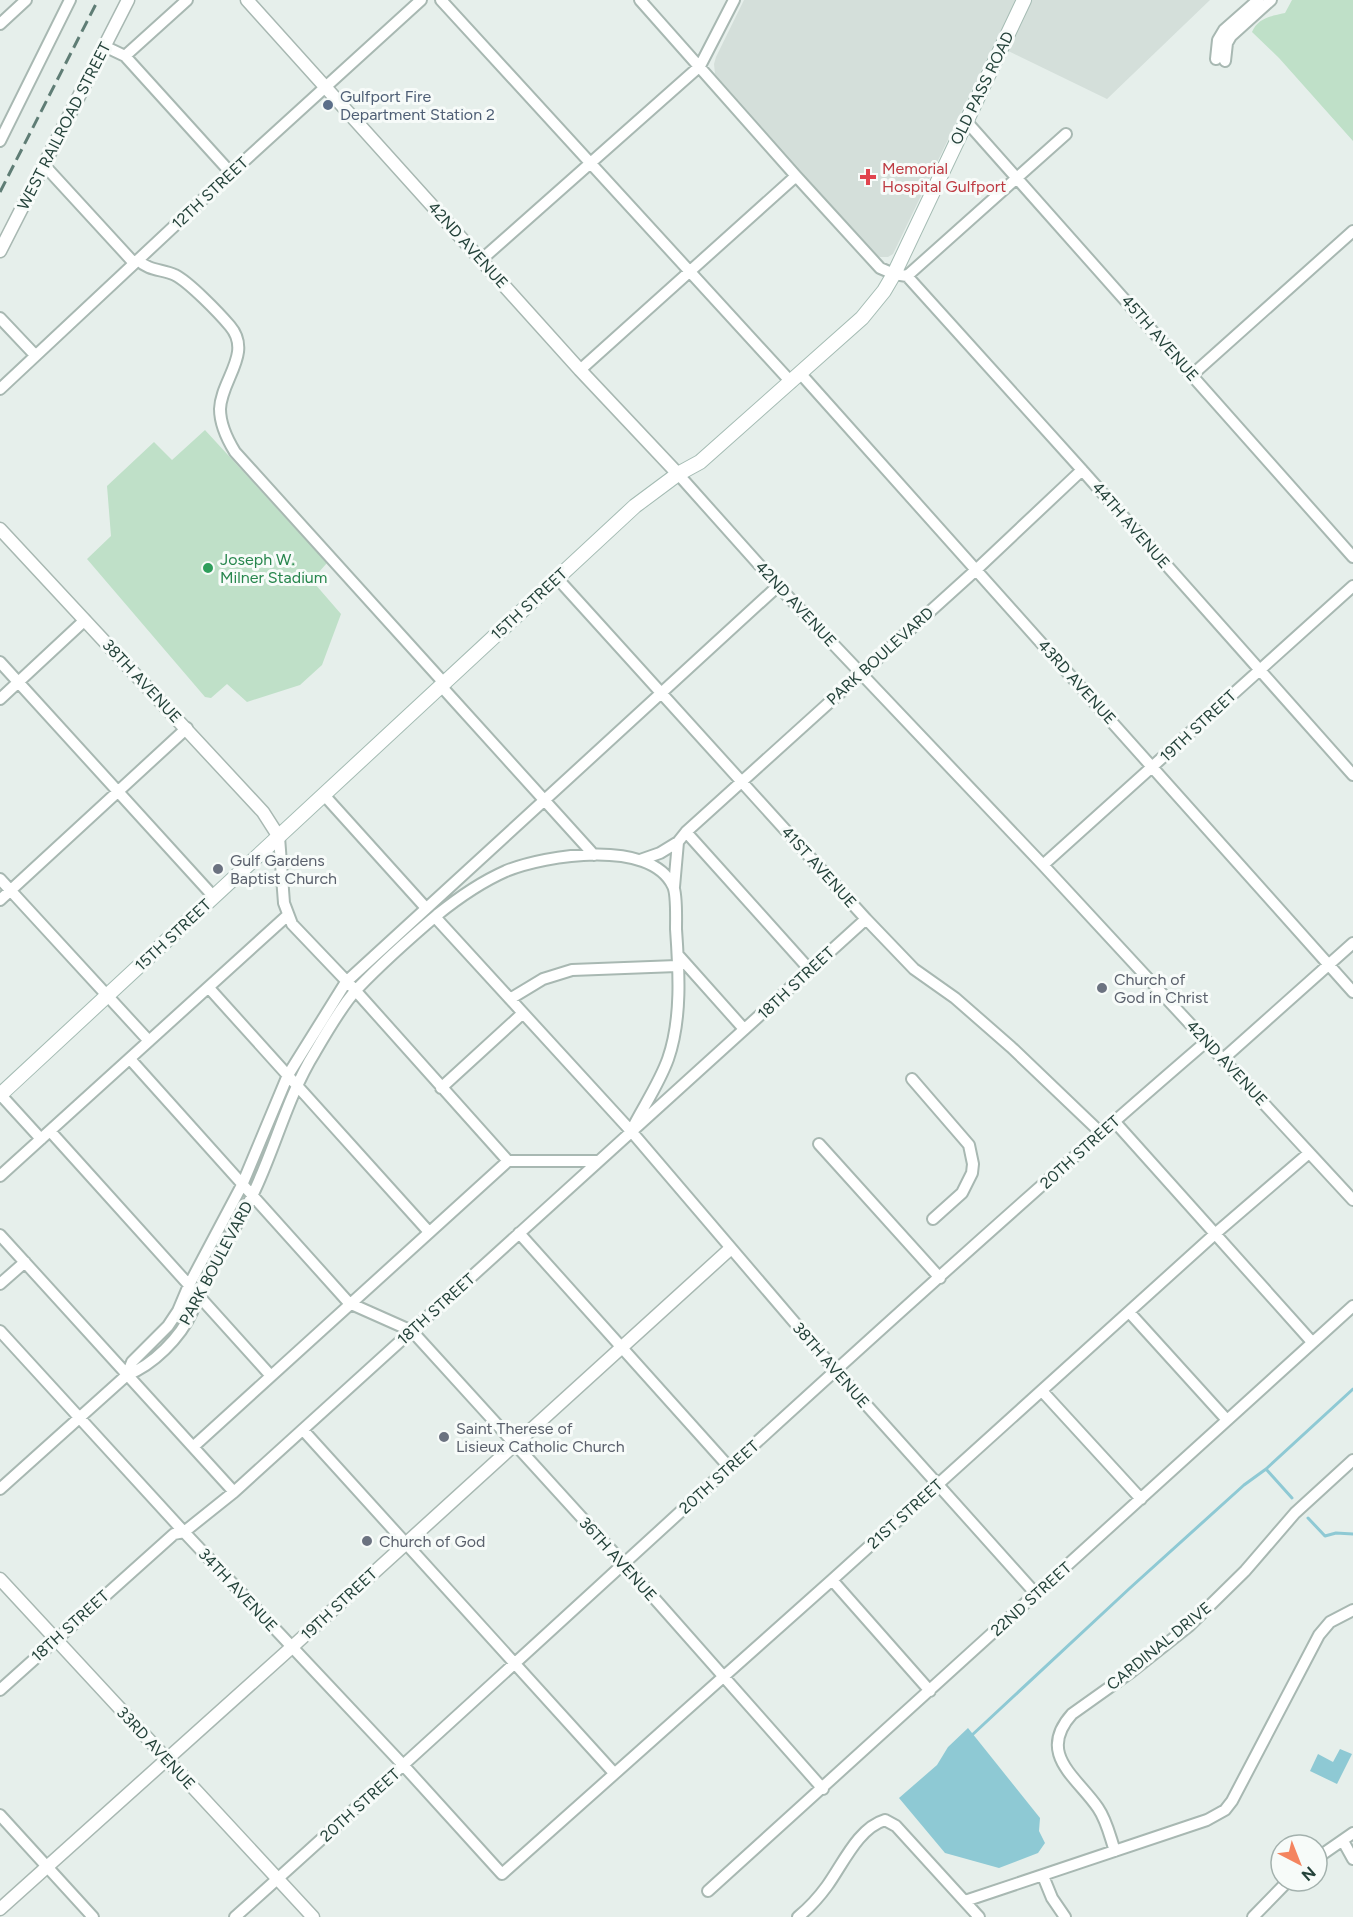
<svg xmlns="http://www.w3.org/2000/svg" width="1353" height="1917" font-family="Figtree,sans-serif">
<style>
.built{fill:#d4dfda}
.green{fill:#bfe0c8}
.water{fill:#8ec9d4}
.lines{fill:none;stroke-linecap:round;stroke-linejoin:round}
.stream{stroke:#8ec9d4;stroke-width:3}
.minor-casing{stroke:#a8b8b2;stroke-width:14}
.tertiary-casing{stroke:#a8b8b2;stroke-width:15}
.secondary-casing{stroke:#a4bbb3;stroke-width:16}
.minor{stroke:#fff;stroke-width:10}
.tertiary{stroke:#fff;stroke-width:12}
.secondary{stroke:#fff;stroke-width:14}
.rail{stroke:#5f7d75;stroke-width:3;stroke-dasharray:12 6;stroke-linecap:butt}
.service-dot{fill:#5c6f8a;stroke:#f7fbf9;stroke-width:2}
.health-dot{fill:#e0444e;stroke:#f7fbf9;stroke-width:2}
.leisure-dot{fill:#2e9e5b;stroke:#f7fbf9;stroke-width:2}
.worship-dot{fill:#6b7280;stroke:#f7fbf9;stroke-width:2}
.labels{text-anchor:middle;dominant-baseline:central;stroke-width:6;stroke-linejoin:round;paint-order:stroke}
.street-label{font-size:16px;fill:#24423a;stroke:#f7fbf9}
.service-label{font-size:16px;fill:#4e5e75;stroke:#f7fbf9;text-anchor:start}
.health-label{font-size:16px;fill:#be3a42;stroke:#f7fbf9;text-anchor:start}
.leisure-label{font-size:16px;fill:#27864d;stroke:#f7fbf9;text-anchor:start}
.worship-label{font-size:16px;fill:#5b616d;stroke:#f7fbf9;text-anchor:start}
</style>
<rect width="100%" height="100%" fill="#e6efeb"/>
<path class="built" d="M744,0H1210L1107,99L994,44L893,254L888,257H880L875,254L715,74L714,64L716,57Z"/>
<path class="green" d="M1292,0H1353V141L1279,58L1252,32C1258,18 1271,16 1285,13Z
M205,430L327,563L318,573L315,584L341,614L322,665L300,685L247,702L227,684L211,698L205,697L87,559L111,536L107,486L154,442L172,460Z"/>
<path class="water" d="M968,1728L1040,1818L1039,1831L1045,1843L1038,1853L999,1868L945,1853L899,1798L937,1765L948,1747Z
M1340,1749L1352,1754L1337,1784L1310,1771L1318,1754L1333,1762Z"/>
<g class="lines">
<path class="stream" d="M1266,1469L1292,1498
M1308,1518L1325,1536L1336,1533L1353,1534
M971,1736L1130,1588L1244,1485L1266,1469L1353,1389"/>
<g class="minor-casing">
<path id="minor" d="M441,0L791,382
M640,0L796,176L880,268L894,274L907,276L1066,134
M0,24L26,0
M104,46L125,56L231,173
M125,56L187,0
M1216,59L1218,40L1224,30L1258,0
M1225,61L1227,43L1231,36L1271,0
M966,121L1353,557
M0,141L70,0
M44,165L134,263
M138,260C149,271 162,269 175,275C189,282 219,313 230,326C253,353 221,380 220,409C220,424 227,439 235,452L444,683
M481,260L700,66L734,0
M907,276L1082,470L1353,775
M0,318L35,355
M580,370L796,176
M800,373L1353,992
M1192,375L1353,231
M0,389L231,173L421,0
M678,474L778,586L1043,865L1353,1200
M557,578L866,919L914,969L955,998L1011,1047L1101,1133
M0,662L214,897
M441,686L594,855
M0,699L85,620
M324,795L426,908
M686,832L810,970
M279,837L284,903L292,924L355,990L508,1161H598
M640,860L660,853L678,842
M1043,865L1353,586
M0,879L149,1041
M674,887L678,842L686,832L977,569L1082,470
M0,900L187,728
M435,917L631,1131L836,1371L1036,1594
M678,955L744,1029
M209,988L429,1232
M510,999L543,979L572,970L677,966
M130,1059L349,1303L412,1331L624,1564L823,1789
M1223,1059L1353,943
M912,1079L969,1145L973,1164L972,1173L962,1193L933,1219
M441,1088L523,1013
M0,1094L41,1139
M1114,1121L1312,1342
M50,1131L271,1376
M819,1144L940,1278
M0,1176L288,915
M519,1233L729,1467
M0,1235L234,1492
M0,1284L25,1262
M1129,1312L1227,1420
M0,1331L184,1532L404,1766L502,1874L832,1580L1216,1233L1309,1153
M127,1375L132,1362L168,1326L178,1311L189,1285L242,1185L288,1075L346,982L778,586
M1042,1391L1141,1499
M303,1430L614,1773
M193,1447L508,1161
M0,1489L127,1375C153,1365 180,1338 192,1312C197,1300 201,1289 207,1277C222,1250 238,1224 252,1196C275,1149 287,1097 315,1052C326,1033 343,1004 357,989C382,963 410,938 437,915C458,898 481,882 506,871C545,855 650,838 673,886C677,894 676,919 676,929C679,971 682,1019 668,1059C659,1084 643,1107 631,1131
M832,1580L930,1691
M0,1690L174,1534L184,1532L234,1492L866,919
M0,1815L93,1917
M1343,1841L1353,1859
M1115,1851C1110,1837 1107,1821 1098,1808C1077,1777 1036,1754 1072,1714L1131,1672L1189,1626L1245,1571L1295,1513L1353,1460
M1317,1858L1353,1833
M1043,1876L1052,1898L1065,1917
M708,1891L1353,1306
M965,1901L1207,1820L1225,1810L1232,1801L1319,1635L1330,1622L1353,1610
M235,1917C560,1626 876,1326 1207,1041
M798,1917C809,1908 819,1897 827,1886C843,1864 858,1828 885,1820L896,1826L979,1917
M1253,1917L1288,1881"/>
</g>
<g class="tertiary-casing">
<path id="tertiary" d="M247,0L580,370L678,474
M0,251L128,0
M0,529L263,812L279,837
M0,1579L313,1917
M0,1909L292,1647L730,1249"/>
</g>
<g class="secondary-casing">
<path id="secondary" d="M0,1095L635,506L678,474L700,462L862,318L884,291L894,274L1024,0"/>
</g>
<use href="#minor" class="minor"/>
<use href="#tertiary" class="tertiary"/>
<use href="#secondary" class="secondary"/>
<path class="rail" d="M0,192L98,0"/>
</g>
<circle class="service-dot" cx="328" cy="105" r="6"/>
<path class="health-dot" d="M865 168h6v6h6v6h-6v6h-6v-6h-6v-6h6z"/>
<circle class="leisure-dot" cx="208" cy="568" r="6"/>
<g class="worship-dot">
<circle cx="218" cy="869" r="6"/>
<circle cx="1102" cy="988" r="6"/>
<circle cx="444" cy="1437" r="6"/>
<circle cx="367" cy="1541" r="6"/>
</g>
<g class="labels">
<g class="street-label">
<text transform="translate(982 88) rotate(-64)">OLD PASS ROAD</text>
<text transform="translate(64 126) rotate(-63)">WEST RAILROAD STREET</text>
<text transform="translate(210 193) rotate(-43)">12TH STREET</text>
<text transform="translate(468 245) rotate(48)">42ND AVENUE</text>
<text transform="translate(1160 338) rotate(49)">45TH AVENUE</text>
<text transform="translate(1131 525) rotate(49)">44TH AVENUE</text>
<text transform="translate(529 604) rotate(-43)">15TH STREET</text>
<text transform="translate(796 604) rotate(47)">42ND AVENUE</text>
<text transform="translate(880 656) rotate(-42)">PARK BOULEVARD</text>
<text transform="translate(142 681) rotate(47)">38TH AVENUE</text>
<text transform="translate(1077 682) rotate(48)">43RD AVENUE</text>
<text transform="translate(1198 726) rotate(-43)">19TH STREET</text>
<text transform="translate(819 867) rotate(48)">41ST AVENUE</text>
<text transform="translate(173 935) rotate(-43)">15TH STREET</text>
<text transform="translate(796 983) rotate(-43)">18TH STREET</text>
<text transform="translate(1227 1063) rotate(47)">42ND AVENUE</text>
<text transform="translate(1080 1152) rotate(-42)">20TH STREET</text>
<text transform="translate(216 1263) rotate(-62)">PARK BOULEVARD</text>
<text transform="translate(436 1309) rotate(-42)">18TH STREET</text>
<text transform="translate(831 1365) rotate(49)">38TH AVENUE</text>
<text transform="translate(719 1477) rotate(-42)">20TH STREET</text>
<text transform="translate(905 1514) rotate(-42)">21ST STREET</text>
<text transform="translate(618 1559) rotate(48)">36TH AVENUE</text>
<text transform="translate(238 1590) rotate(47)">34TH AVENUE</text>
<text transform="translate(1031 1599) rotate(-42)">22ND STREET</text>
<text transform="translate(339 1604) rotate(-43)">19TH STREET</text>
<text transform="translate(70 1626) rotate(-42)">18TH STREET</text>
<text transform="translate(1159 1646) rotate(-39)">CARDINAL DRIVE</text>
<text transform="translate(156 1748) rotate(47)">33RD AVENUE</text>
<text transform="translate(360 1805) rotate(-42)">20TH STREET</text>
</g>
<g class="service-label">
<text x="340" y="96">Gulfport Fire<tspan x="340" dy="18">Department Station 2</tspan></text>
</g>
<g class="health-label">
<text x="882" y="168">Memorial<tspan x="882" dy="18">Hospital Gulfport</tspan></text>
</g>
<g class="leisure-label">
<text x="220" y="559">Joseph W.<tspan x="220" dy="18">Milner Stadium</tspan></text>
</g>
<g class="worship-label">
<text x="230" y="860">Gulf Gardens<tspan x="230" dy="18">Baptist Church</tspan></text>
<text x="1114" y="979">Church of<tspan x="1114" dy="18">God in Christ</tspan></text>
<text x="456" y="1428">Saint Therese of<tspan x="456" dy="18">Lisieux Catholic Church</tspan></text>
<text x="379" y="1541">Church of God</text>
</g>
</g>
<g transform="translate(1299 1863) rotate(138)"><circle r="28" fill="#f7fbf9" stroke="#a3b1ad" stroke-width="1.5"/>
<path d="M0-4.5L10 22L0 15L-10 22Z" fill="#f4845f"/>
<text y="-9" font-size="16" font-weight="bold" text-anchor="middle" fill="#24423a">N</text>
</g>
</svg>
